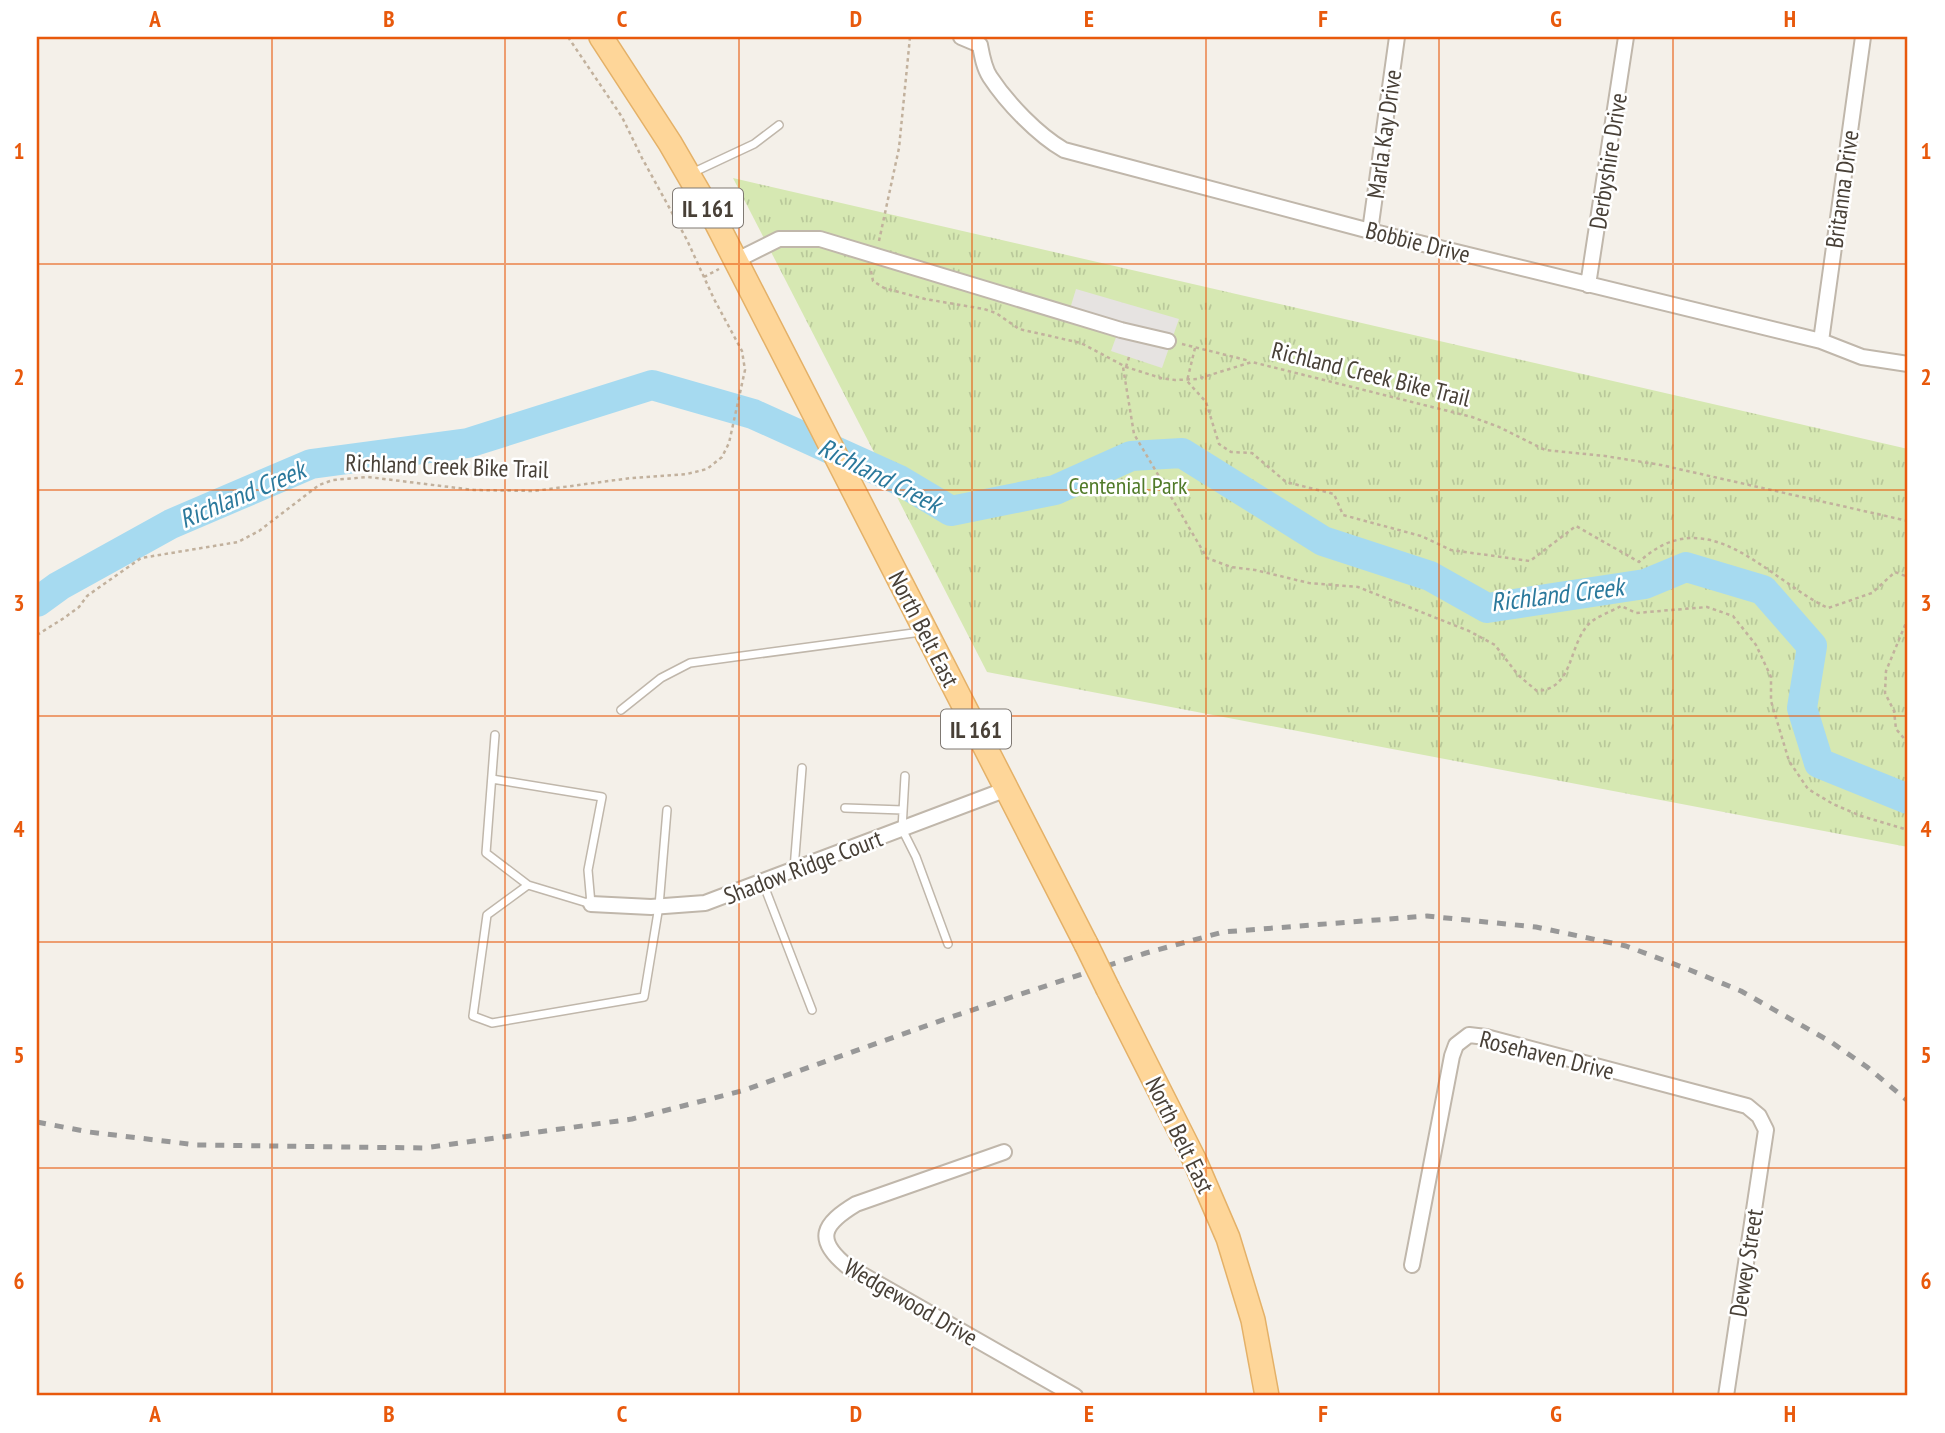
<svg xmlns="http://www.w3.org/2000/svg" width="1945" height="1433" font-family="'PT Sans Narrow',sans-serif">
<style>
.grass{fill:url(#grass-tufts)}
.parking{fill:#e6e3e1}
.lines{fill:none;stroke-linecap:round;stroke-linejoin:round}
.river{stroke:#a6daf0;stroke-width:30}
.lane-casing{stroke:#c0b7ab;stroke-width:10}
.street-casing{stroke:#c0b7ab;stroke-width:18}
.primary-casing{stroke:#e4b168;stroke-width:26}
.path{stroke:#c2b19d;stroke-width:2.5;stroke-dasharray:3.5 3.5;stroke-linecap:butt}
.lane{stroke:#fff;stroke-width:7}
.street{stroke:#fff;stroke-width:14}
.primary{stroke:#fed699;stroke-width:23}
.rail{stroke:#989898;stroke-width:5;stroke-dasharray:9 9;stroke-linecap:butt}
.primary-bridge-casing{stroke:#e4b168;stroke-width:26;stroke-linecap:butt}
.primary-bridge{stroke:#fed699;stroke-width:23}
.grid{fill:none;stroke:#e8590c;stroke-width:2;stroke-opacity:0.55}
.labels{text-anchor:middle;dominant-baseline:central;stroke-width:5;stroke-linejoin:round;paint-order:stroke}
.shield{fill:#fff;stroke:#7f7973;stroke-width:2}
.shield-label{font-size:23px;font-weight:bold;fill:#484037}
.street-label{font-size:24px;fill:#484037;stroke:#fff}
.park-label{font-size:24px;fill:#517b2a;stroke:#fff}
.water-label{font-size:26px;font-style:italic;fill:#2b799c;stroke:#fff}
.neatline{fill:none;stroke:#e8590c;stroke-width:2.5}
.grid-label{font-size:23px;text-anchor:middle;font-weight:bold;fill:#e8590c}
</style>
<defs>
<pattern id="grass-tufts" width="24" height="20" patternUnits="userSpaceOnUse" patternTransform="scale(1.75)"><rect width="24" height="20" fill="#d6e8b2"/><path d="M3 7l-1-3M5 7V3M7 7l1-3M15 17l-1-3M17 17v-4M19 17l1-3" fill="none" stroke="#b9c89a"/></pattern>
</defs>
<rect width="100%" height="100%" fill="#f4f0e9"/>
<path class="grass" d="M733,178L1908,449V847L987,672Z"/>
<path class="parking" d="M1076,289L1179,319L1162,368L1111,351L1119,329L1069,312Z"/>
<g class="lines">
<path class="river" d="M37,602L59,586L171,524L311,464L468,443L652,385L753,414L899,480L951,511L1055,490L1131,456L1182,453L1323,541L1430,576L1487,608L1645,584L1686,567L1763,590L1812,646L1802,708L1819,763L1908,799"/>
<g class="lane-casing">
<path id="lane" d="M692,173L754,144L779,125
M621,710L661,678L690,663L921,632
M905,776L902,829L916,857L948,944
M492,779L602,797L588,870L591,904L528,885L486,853L495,735
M845,808L903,810
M794,869L802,768
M763,883L812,1010
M528,885L487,915L473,1016L492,1023L644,997L659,906L667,810"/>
</g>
<g class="street-casing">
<path id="street" d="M961,37L980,45
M980,45C982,56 984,68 990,77C1007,103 1038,135 1064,150L1370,231L1821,341L1862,357L1908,364
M1370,231L1397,37
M735,261L779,239H820L1121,330L1168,341
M1588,285L1626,37
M1821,341L1863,37
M591,904L651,907L705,903L1007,789
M1004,1152L856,1204C823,1224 814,1239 847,1266L1075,1396
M1412,1265L1452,1056L1456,1045L1469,1035L1486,1037L1747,1106L1759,1116L1766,1130L1726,1396"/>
</g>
<g class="primary-casing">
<path id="primary" d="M601,37L670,143L717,224L1086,944
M1108,989L1194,1159L1228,1238L1253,1320L1267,1396"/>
</g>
<path class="path" d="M879,241L899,148L910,37
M871,271L873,281L884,288L925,299L984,309L996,313L1019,329L1081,343L1126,367L1161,378L1175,380L1197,379L1252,362L1472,417L1499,427L1545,450L1605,456L1661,465L1908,521
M704,277L719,269
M1182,344L1250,361
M1195,348L1187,381L1206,402L1219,444L1231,452L1252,453L1286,482L1334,494L1343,515L1421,536L1451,550L1530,561L1576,526L1639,562C1708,498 1767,579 1828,608L1872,593L1895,572L1908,577
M1129,357L1126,367H1123L1134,434L1207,558L1231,567L1255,570L1309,583L1358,587L1469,631L1495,645L1518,675L1537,691C1573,689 1568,649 1587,626C1594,617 1611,612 1621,606L1636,613L1707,607L1733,616L1756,645L1771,677V701L1789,761L1808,789L1833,804L1861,816L1908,830
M1908,618L1886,671L1885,693L1894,711L1896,729L1908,743
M37,635L64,618L79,607L87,596L141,558L238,542L259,531L319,485L333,480L368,477L474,490L534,491L631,478L687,474L707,469L722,457L729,443L745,370L742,351L714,299L687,240L642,158L622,117L568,37"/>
<use href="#lane" class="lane"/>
<use href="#street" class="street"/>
<use href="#primary" class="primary"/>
<path class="rail" d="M37,1122L89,1132L197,1145L424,1148L632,1119L745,1090L948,1018L1146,953L1223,932L1427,916L1536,927L1626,946L1690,970L1741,991L1831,1042L1867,1067L1908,1101"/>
<g class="primary-bridge-casing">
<path id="primary-bridge" d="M1086,944L1108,989"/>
</g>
<use href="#primary-bridge" class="primary-bridge"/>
</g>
<path class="grid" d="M272,37V1396M505,37V1396M739,37V1396M972,37V1396M1206,37V1396M1439,37V1396M1673,37V1396M37,264H1908M37,490H1908M37,716H1908M37,942H1908M37,1168H1908"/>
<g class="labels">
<g class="shield">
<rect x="673" y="188.5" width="70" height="39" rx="5"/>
<rect x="941" y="709.5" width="70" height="39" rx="5"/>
</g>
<g class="shield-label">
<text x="708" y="208">IL 161</text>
<text x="976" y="729">IL 161</text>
</g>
<g class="street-label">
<text transform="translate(1384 134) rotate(-82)">Marla Kay Drive</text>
<text transform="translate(1608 161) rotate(-81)">Derbyshire Drive</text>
<text transform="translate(1842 189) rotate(-82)">Britanna Drive</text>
<text transform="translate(1418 242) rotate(14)">Bobbie Drive</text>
<text transform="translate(1371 374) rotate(14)">Richland Creek Bike Trail</text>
<text transform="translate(447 466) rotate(2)">Richland Creek Bike Trail</text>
<text transform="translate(924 629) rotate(63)">North Belt East</text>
<text transform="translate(803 867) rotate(-21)">Shadow Ridge Court</text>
<text transform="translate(1547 1055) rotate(14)">Rosehaven Drive</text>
<text transform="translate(1180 1135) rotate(64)">North Belt East</text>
<text transform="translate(1746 1263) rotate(-81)">Dewey Street</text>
<text transform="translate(911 1302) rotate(30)">Wedgewood Drive</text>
</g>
<g class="park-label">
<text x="1128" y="485">Centenial Park</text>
</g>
<g class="water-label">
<text transform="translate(880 475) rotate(27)">Richland Creek</text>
<text transform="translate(242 494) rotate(-23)">Richland Creek</text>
<text transform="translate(1557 594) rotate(-7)">Richland Creek</text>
</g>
</g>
<rect width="1945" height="1433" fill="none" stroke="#ffffff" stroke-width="77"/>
<rect x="38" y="38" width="1868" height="1356" class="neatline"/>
<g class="grid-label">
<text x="155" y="27">A</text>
<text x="389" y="27">B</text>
<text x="622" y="27">C</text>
<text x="856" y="27">D</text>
<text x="1089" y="27">E</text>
<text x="1323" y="27">F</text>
<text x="1556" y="27">G</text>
<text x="1790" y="27">H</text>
<text x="19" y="159">1</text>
<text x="1926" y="159">1</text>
<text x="19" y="385">2</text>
<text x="1926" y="385">2</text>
<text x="19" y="611">3</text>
<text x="1926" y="611">3</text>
<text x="19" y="837">4</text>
<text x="1926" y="837">4</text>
<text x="19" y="1063">5</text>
<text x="1926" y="1063">5</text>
<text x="19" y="1289">6</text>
<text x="1926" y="1289">6</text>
<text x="155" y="1422">A</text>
<text x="389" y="1422">B</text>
<text x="622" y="1422">C</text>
<text x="856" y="1422">D</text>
<text x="1089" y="1422">E</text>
<text x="1323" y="1422">F</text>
<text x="1556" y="1422">G</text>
<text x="1790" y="1422">H</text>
</g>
</svg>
